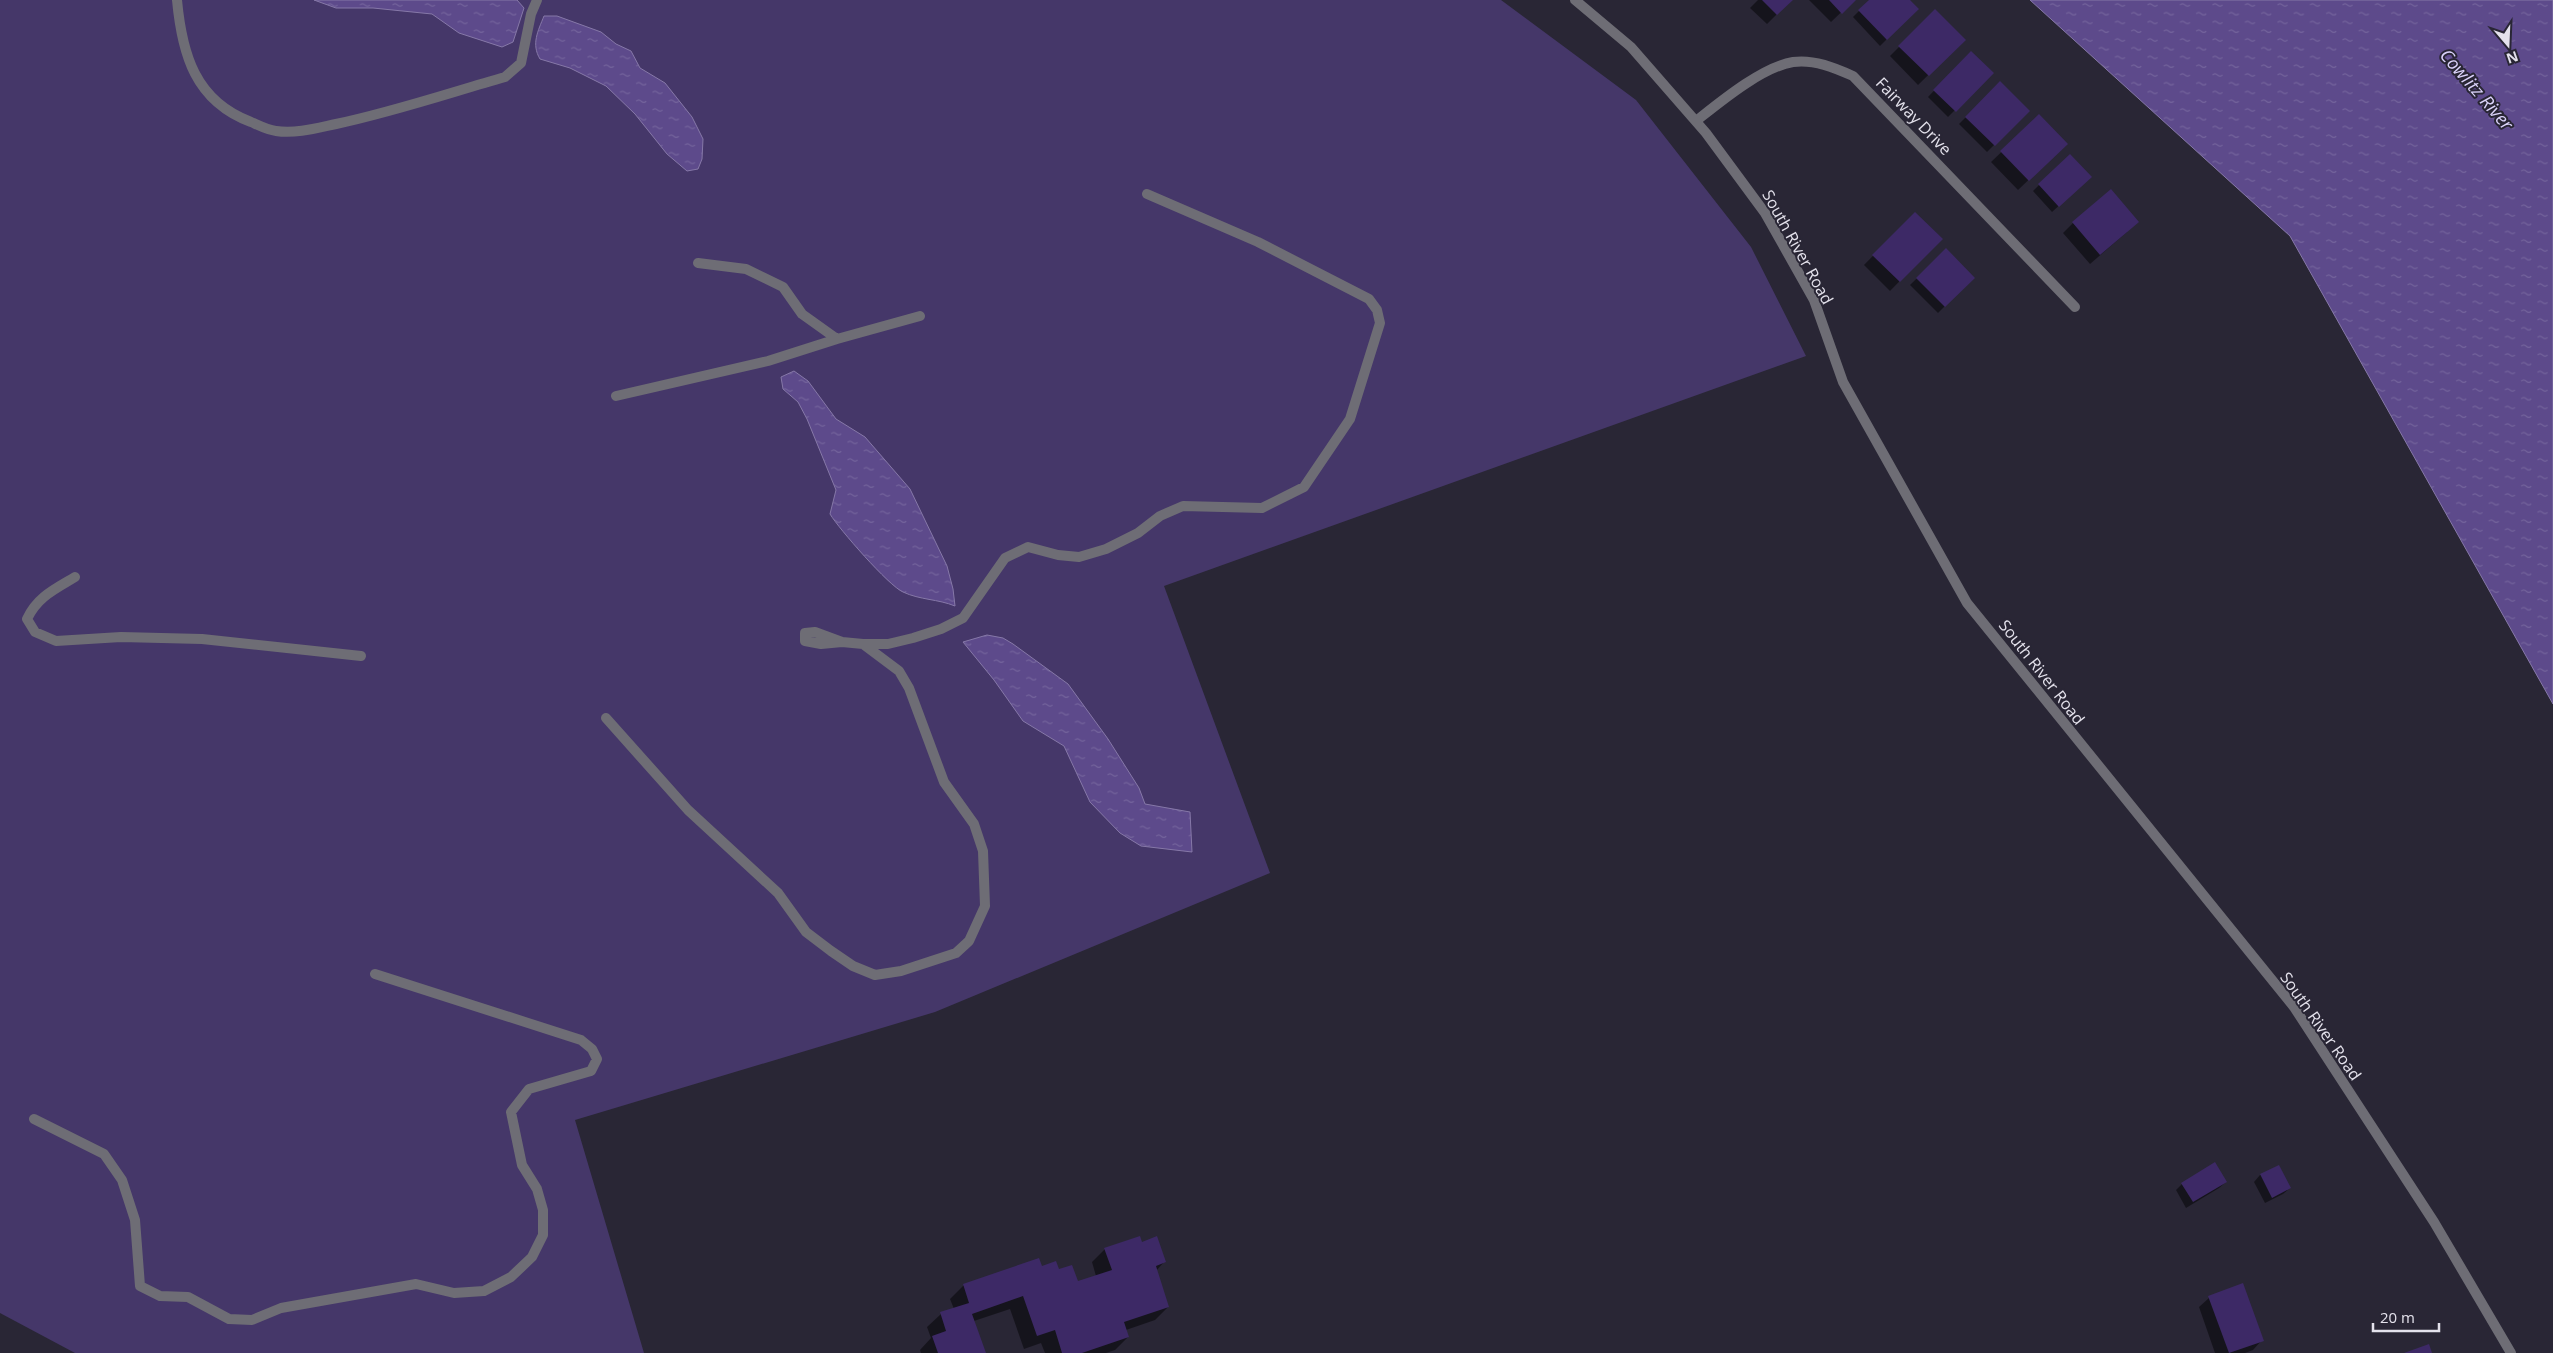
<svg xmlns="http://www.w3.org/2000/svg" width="2553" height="1353" font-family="'Open Sans',sans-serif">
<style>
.grass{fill:#453769}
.water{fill:url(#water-ripples);stroke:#8678a8}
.shadow{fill:#0007}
.building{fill:#3d2966}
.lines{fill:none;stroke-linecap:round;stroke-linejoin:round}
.lane{stroke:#6e6d75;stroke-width:10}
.street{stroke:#6e6d75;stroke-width:10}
.labels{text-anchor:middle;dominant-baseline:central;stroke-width:4;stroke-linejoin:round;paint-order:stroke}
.street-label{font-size:16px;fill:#e4e2ec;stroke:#292635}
.water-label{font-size:18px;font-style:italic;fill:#dbd3fa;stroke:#292635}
</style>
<defs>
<pattern id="water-ripples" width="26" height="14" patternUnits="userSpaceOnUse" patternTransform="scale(1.25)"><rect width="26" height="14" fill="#5d4a8b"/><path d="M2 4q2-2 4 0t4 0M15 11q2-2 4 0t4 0" fill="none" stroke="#74649c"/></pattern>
</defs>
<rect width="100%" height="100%" fill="#292635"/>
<path class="grass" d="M0,0H1501L1636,100L1751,247L1806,356L1164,586L1270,873L935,1012L575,1120L644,1353H75L0,1313Z"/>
<path class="water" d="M314,0H517L524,8L513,42L502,47L459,33L432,14L373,8H336Z
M2030,0H2553V704L2290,236Z
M544,16H557L601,32L616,44L631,51L640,68L665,83L692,117L703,139L702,159L698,169L687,171L667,154L635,114L606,86L570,68L540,59C531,44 538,31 544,16Z
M794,371L808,381L836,419L865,437L910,489L947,566L953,589L955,606C938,599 920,600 903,592C889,586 839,529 830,514L836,490L807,419L798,402L783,389L781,377Z
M987,635L1003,638L1013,644L1068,684L1108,739L1139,788L1145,804L1190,812L1192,852L1141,846L1120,833L1090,802L1064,746L1023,721L994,680L963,642Z"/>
<path class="shadow" d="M1758,0H1791L1767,24L1750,8Z
M1809,0H1854L1831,22Z
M1870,0H1909L1917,9L1880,46L1853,17Z
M1935,11L1964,40L1918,85L1890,56Z
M1971,52L1992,73L1948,117L1928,97Z
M2000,83L2028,111L1987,152L1959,124Z
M2039,116L2066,144L2018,190L1991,162Z
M2084,183L2052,212L2033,191L2039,185Z
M1915,213L1941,239L1890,291L1864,265Z
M2073,223L2127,232L2090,264L2063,233Z
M1946,250L1973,278L1938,313L1910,285Z
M2279,1166L2290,1188L2283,1194L2265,1203L2254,1182L2260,1175Z
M2226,1182L2219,1188L2186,1208L2176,1190L2182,1184Z
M1141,1243L1164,1262L1156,1271L1168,1307L1155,1320L1126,1330L1128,1337L1115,1350L1106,1353H1045L1041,1343L1024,1349L1010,1309L974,1321L984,1353H921L920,1350L931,1338L927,1327L941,1314L954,1309L950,1299L963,1286L1039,1260L1041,1268L1058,1271L1077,1283L1096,1276L1092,1262L1105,1249Z
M2242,1285L2262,1340L2253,1350L2245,1353H2215L2199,1307L2209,1298Z"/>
<path class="building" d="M1762,0H1793L1777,15Z
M1829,0H1856L1842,14Z
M1869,0H1910L1919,9L1887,40L1858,10Z
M1935,9L1966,40L1929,76L1898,46Z
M1971,51L1994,73L1956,112L1933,90Z
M2000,81L2030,111L1995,146L1965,117Z
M2039,114L2068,144L2029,181L2000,151Z
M2070,154L2092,177L2059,207L2038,184Z
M2111,189L2139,222L2100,255L2072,222Z
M1915,212L1943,239L1900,282L1872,255Z
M1946,248L1975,278L1945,307L1916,278Z
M2215,1162L2227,1182L2193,1202L2181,1183Z
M2279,1165L2291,1188L2272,1198L2260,1174Z
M1140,1236L1142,1242L1157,1236L1166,1262L1156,1266L1169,1307L1124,1322L1129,1337L1082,1353H1062L1055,1330L1037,1336L1023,1296L972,1314L986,1353H938L932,1336L946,1331L940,1312L969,1303L963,1284L1039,1258L1042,1266L1056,1261L1059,1269L1072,1265L1078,1281L1112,1270L1104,1248Z
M2243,1283L2264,1341L2229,1353L2208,1296Z
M2429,1344L2432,1353H2404Z"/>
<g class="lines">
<path class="lane" d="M177,0C182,54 195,101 251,122C258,125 267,130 276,131C296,134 317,128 336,124C393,112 449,93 505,77L521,63L531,14L537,0
M698,263L746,269L783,287L802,314L837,339L920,316
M616,396L768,361L837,339
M75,577C55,589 37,597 27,619L35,632L56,641L121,637L202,639L361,656
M863,644H888L913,638L941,629L963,618L1005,558L1028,547L1058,555L1079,557L1106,549L1138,533L1160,516L1183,506L1262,508L1304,487L1350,419L1380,323L1377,310L1369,299L1258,242L1147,194
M606,718L688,810L778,893L806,932L831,951L853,966L875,975L901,971L956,953L969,941L985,906L983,851L974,824L944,782L909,688L899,671L863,644L842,642L821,644L805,641V633L815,632L842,642
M34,1119L104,1154L122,1180L135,1220L140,1286L160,1296L188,1297L229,1319L252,1320L281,1308L416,1284L454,1293L484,1291L511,1277L532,1257L543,1235V1210L537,1189L522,1165L511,1112L529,1089L591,1071L597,1059L592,1049L581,1040L375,974"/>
<path class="street" d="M1575,0L1631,47L1706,133L1765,213L1814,300L1843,382L1967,603L2294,1007L2434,1222L2511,1353
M1696,121C1720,102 1762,67 1793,62C1814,59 1835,68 1853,76L2075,307"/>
</g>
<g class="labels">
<g class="street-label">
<text transform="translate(1914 116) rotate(46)">Fairway Drive</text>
<text transform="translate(1798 247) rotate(61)">South River Road</text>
<text transform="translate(2042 672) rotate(52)">South River Road</text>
<text transform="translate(2321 1026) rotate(55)">South River Road</text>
</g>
<g class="water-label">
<text transform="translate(2477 89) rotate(49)">Cowlitz River</text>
</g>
</g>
<g transform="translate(2508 45) rotate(161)" stroke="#292635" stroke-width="4" paint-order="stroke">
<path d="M0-4L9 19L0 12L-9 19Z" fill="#e4e2ec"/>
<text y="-8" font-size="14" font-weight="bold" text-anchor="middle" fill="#e4e2ec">N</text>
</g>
<path d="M2373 1323v8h66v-8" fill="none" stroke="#e4e2ec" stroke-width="2.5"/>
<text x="2380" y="1323" font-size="15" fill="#e4e2ec" stroke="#292635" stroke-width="4" paint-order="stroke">20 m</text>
</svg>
